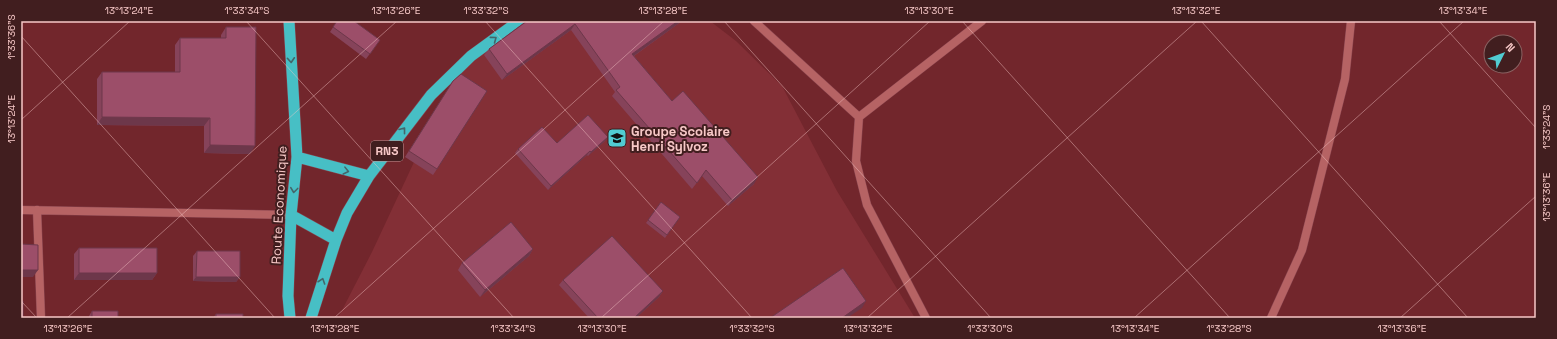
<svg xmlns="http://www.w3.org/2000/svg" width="1557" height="339" font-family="'Space Grotesk',sans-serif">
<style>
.built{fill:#832f36}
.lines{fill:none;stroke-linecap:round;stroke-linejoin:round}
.minor-casing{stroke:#87434d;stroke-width:9}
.trunk-casing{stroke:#87434d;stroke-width:12}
.minor{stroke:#b66364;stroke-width:8}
.trunk{stroke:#47bfc5;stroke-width:11}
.wall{fill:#86435a}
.shaded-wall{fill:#6d374a}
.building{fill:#9c4e69;stroke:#6d374a}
.oneway{stroke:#44666a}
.ticks{fill:none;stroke:#f7c8c7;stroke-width:1;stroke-opacity:0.45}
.labels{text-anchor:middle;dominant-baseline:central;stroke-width:4;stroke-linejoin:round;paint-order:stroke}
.shield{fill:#411e1f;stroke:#c09595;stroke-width:1}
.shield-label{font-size:12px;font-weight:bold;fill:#f7c8c7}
.poi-label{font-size:13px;font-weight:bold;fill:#f7c8c7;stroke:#411e1f;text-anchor:start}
.street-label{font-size:13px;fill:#f7c8c7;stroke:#411e1f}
.neatline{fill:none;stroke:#f7c8c7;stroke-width:1.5}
.ticks-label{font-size:10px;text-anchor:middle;fill:#f7c8c7}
</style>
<rect width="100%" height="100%" fill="#72262c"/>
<path class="built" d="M513,21H710L736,41L782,86L837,191L915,318H338L372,252L464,55Z"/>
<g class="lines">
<g class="minor-casing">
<path id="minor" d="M754,21L859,117L856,161L867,205L926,318
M859,117L982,21
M21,210L291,215
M37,210L41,318
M1271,318L1302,250L1345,79L1351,21"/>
</g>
<g class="trunk-casing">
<path id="trunk" d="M289,21L297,157L291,215L288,296L290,318
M297,157L369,176
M291,215L336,240
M311,318L336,240L347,213L369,176L431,95L471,56L519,21"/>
</g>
<use href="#minor" class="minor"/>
<use href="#trunk" class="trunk"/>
</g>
<path class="wall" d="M337,21L380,40L366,59L330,32Z
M526,21H682L634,56L672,101L754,184L728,206L702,176L692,189L612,96L615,92L571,30L502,80L484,55L489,49Z
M226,27L250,154L204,153V126L97,125V79L102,72H175V45L180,38H221V35Z
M453,81L437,169L433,175L405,157Z
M608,137L605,141L588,156L587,155L548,190L515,153L518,149L557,143Z
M661,202L680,217L665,238L646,223Z
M79,248L157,273L152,280H74V254Z
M533,249L529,256L480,297L458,270L462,263Z
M197,251L240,277L236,282L193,281V256Z
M563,280L663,291L659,297L636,318H589L559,285Z
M92,311L118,318H89V316Z
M216,314L243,318H213Z"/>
<path class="shaded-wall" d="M678,21H682L628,60L632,54Z
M575,24L571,30L502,80L507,74Z
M102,117L210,118L204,126L97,125Z
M608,137L605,141L588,156L591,152Z
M210,145L255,146L250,154L204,153Z
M590,151L587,155L548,190L551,186Z
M758,177L754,184L728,206L732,200Z
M533,249L529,256L480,297L485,290Z
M21,270H38L33,277H21Z
M79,273H157L152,280H74Z
M196,277H240L236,282L193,281Z
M663,291L659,297L636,318H634Z
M866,301L862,308L847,318H842Z"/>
<path class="building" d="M337,21H354L380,40L370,54L333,27Z
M527,21H678L632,54L672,101L683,91L758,177L732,200L706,170L697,183L616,90L620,87L575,24L507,74L489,49Z
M226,27H256L255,146L210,145V118L102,117V72H180V38H226Z
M461,74L487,91L437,169L409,151L453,81Z
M588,115L608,137L591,152L590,151L551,186L518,149L542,127L557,143Z
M661,202L680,217L667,235L648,220Z
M511,222L533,249L485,290L462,263Z
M612,236L663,291L634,318H598L563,280Z
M21,244L38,245V270H21Z
M79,248H157V273H79Z
M197,251H240V277H196Z
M843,268L866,301L842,318H770Z
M21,301H23V318H21Z
M92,311H118V318H92Z
M216,314H243V318H216Z"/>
<defs><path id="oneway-chevron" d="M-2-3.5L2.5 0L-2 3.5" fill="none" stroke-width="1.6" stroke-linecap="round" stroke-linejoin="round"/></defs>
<g class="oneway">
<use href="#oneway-chevron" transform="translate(494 39) rotate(-37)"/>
<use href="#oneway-chevron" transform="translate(291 60) rotate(86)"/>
<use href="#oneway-chevron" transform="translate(403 130) rotate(-52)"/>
<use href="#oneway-chevron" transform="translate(346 171) rotate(14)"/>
<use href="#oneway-chevron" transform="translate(294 190) rotate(97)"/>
<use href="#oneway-chevron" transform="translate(322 281) rotate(-71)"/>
</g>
<path class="ticks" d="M246,21L514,318M485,21L752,318M724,21L991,318M962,21L1230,318M1201,21L1468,318M1439,21L1536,128M21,36L275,318M21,120L130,21M21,301L37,318M67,318L397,21M334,318L664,21M601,318L930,21M867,318L1197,21M1134,318L1464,21M1400,318L1536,196"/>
<defs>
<g id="school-square" transform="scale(1)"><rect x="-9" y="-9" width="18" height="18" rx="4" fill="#51ccd2" stroke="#411e1f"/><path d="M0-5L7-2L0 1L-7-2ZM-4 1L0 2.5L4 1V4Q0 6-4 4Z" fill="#111"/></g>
</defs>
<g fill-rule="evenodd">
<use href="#school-square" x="617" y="138"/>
</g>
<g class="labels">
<rect class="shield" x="371" y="141" width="32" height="20" rx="3"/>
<g class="shield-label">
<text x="387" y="151">RN3</text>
</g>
<g class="poi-label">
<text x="631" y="131">Groupe Scolaire<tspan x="631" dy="15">Henri Sylvoz</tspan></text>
</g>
<g class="street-label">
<text transform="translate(279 205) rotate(-87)">Route Economique</text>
</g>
</g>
<rect width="1557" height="339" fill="none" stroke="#411e1f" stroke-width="44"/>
<g transform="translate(1503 54) rotate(48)"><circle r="19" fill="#411e1f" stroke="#8a6262"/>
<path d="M0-3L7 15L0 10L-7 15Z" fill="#51ccd2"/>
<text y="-6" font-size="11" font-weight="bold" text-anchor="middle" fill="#f7c8c7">N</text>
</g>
<rect x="22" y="22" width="1513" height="295" class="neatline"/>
<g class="ticks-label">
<text x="129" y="14">13°13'24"E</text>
<text x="247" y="14">1°33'34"S</text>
<text x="396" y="14">13°13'26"E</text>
<text x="486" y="14">1°33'32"S</text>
<text x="663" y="14">13°13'28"E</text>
<text x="929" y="14">13°13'30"E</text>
<text x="1196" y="14">13°13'32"E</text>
<text x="1463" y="14">13°13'34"E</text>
<text transform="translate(11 37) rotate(-90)" y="4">1°33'36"S</text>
<text transform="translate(11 119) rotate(-90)" y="4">13°13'24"E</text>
<text transform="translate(1546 127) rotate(-90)" y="4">1°33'24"S</text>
<text transform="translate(1546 197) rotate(-90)" y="4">13°13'36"E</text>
<text x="68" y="332">13°13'26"E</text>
<text x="335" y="332">13°13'28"E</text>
<text x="513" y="332">1°33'34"S</text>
<text x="602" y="332">13°13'30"E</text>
<text x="752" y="332">1°33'32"S</text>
<text x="868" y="332">13°13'32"E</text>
<text x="990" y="332">1°33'30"S</text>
<text x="1135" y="332">13°13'34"E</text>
<text x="1229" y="332">1°33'28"S</text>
<text x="1402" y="332">13°13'36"E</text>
</g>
</svg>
